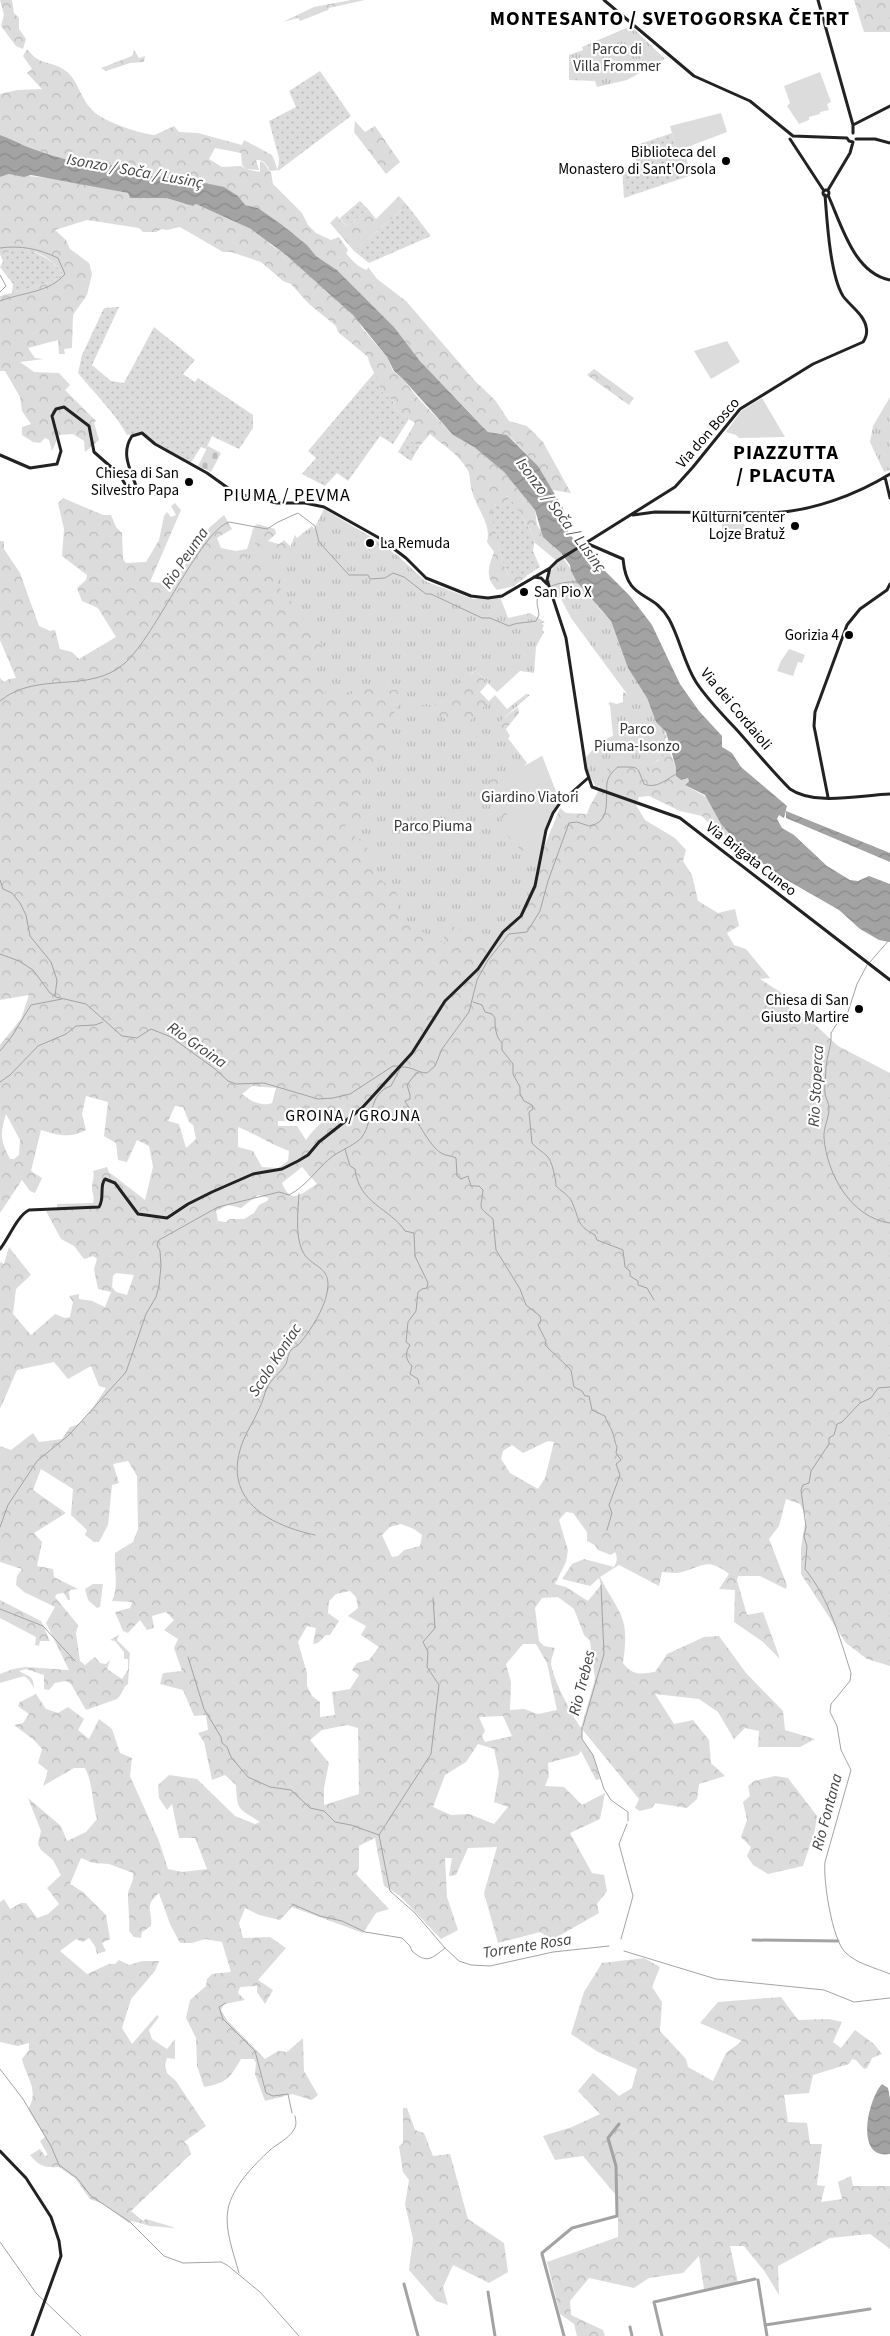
<svg xmlns="http://www.w3.org/2000/svg" width="890" height="2336" font-family="'Source Sans 3',sans-serif">
<style>
.grass{fill:url(#grass-dots)}
.forest{fill:url(#forest-crowns);fill-rule:evenodd}
.cemetery{fill:url(#cemetery-stones)}
.park{fill:url(#park-tufts)}
.garden{fill:#dcdcdc}
.water{fill:url(#water-waves)}
.lines{fill:none;stroke-linecap:round;stroke-linejoin:round}
.stream{stroke:#a3a3a3;stroke-width:1}
.canal{stroke:#a3a3a3;stroke-width:3}
.secondary{stroke:#222;stroke-width:3}
.poi-dot{fill:#000;stroke:#fff;stroke-width:2}
.labels{text-anchor:middle;dominant-baseline:central;stroke-width:4.5;stroke-linejoin:round;paint-order:stroke}
.park-label{font-size:15px;fill:#333;stroke:#fff}
.poi-label{font-size:15px;fill:#000;stroke:#fff;text-anchor:end}
.street-label{font-size:15px;fill:#000;stroke:#fff}
.water-label{font-size:16px;font-style:italic;fill:#444;stroke:#fff}
.neighbourhood-label{font-size:16px;letter-spacing:1px;fill:#000;stroke:#fff}
.quarter-label{font-size:18px;letter-spacing:1px;fill:#000;stroke:#fff}
.district-label{font-size:20px;font-weight:bold;letter-spacing:1px;fill:#000;stroke:#fff}
</style>
<defs>
<pattern id="grass-dots" width="8" height="8" patternUnits="userSpaceOnUse" patternTransform="scale(1.25)"><rect width="8" height="8" fill="#dcdcdc"/><path d="M2 2h.1M6 6h.1" fill="none" stroke="#bbb" stroke-width="1.8" stroke-linecap="round"/></pattern>
<pattern id="forest-crowns" width="20" height="18" patternUnits="userSpaceOnUse" patternTransform="scale(1.25)"><rect width="20" height="18" fill="#dcdcdc"/><path d="M2 6a3 3 0 1 1 6 0M12 15a3 3 0 1 1 6 0" fill="none" stroke="#bbb"/></pattern>
<pattern id="cemetery-stones" width="16" height="16" patternUnits="userSpaceOnUse" patternTransform="scale(1.25)"><rect width="16" height="16" fill="#dcdcdc"/><path d="M2 7V4a2 2 0 0 1 4 0v3zM10 15v-3a2 2 0 0 1 4 0v3z" fill="#bbb"/></pattern>
<pattern id="park-tufts" width="24" height="20" patternUnits="userSpaceOnUse" patternTransform="scale(1.25)"><rect width="24" height="20" fill="#dcdcdc"/><path d="M3 7l-1-3M5 7V3M7 7l1-3M15 17l-1-3M17 17v-4M19 17l1-3" fill="none" stroke="#bbb"/></pattern>
<pattern id="water-waves" width="16" height="10" patternUnits="userSpaceOnUse" patternTransform="scale(1.25)"><rect width="16" height="10" fill="#a3a3a3"/><path d="M0 5q4-4 8 0t8 0" fill="none" stroke="#8b8b8b"/></pattern>
</defs>
<rect width="100%" height="100%" fill="#fff"/>
<path class="grass" d="M320,71L351,116L278,171L279,158L269,121L296,107L289,91Z
M672,133L677,151L683,149L692,175L624,198L622,167L637,166L634,146Z
M360,201L368,209L347,227L340,218Z
M407,205L431,236L369,263L354,251Z
M21,248C40,253 50,259 63,273L53,282L12,293L13,284L0,267L3,262L0,254Z
M119,307L92,365L111,381L124,383L154,327L195,360L183,374L195,382L198,378L253,415V428L239,449L212,436L206,449L201,447L190,464L158,447L142,433L127,435C116,414 94,393 78,373L82,355L104,308Z
M375,372L381,384V391L393,401L395,410L409,419L393,444L380,436L348,481L337,473L325,486L302,474L316,458L308,451Z
M407,437L419,447L411,461L398,452Z
M506,496L514,501L535,539L533,551L540,567L526,576H509C498,556 498,535 489,514L496,504Z"/>
<path class="forest" d="M12,0L14,13L19,18V29L26,39L23,49L16,46L1,26L4,15L0,0Z
M351,0H365L329,8L328,10L300,21L298,18L283,22L314,7Z
M854,0H890V32H864Z
M27,49C40,66 48,60 63,69C78,78 80,98 92,110C102,121 140,134 155,135L174,126L179,132L198,133L242,145L244,140L272,155L278,170L270,171C267,165 264,159 256,160L259,170L245,169L242,165L241,153L215,148L209,159L222,167L241,166L245,169L260,172V161L264,163L271,173L273,184L302,213L308,225L316,233L331,240L339,237L348,250L346,253C352,261 358,267 367,270L368,267L377,279L406,301L475,381L495,400L509,421L527,426L543,442L571,493L552,490L538,466L513,440L507,435L488,432L420,361L394,327L337,270L316,256L307,245L281,224L258,208L245,205L212,185L185,179L145,175L117,164C96,171 46,154 25,146C17,142 9,138 0,135V94L17,90L42,89L27,73L32,69L23,56Z
M134,50L139,58L145,56L144,62L130,63L106,71L101,68L132,56Z
M355,121L365,132L375,126L400,162L386,174L354,132Z
M9,174L58,179L128,193L130,198H166L193,206L196,204L215,211L261,234L271,245L286,255L331,293L358,320L362,328L387,357L393,371L403,379L417,397L453,435L474,447L504,472L535,510L537,525L553,546L561,553L563,558L557,561L535,543C535,534 514,502 507,496V507L496,504L490,514C498,534 498,556 509,576L515,571L527,576L514,586L497,590C485,577 488,567 494,552L487,542C492,524 476,508 472,491C468,477 473,475 462,462C454,451 440,443 430,434L419,447L407,437L415,423L395,410L393,401L381,391C380,378 370,370 368,357L338,332L336,326L309,304L291,284L283,281L261,262L231,252H223L180,227L167,230L162,229L156,232H143L139,228L87,220L55,230L66,240L70,249L89,263L92,274L87,295L73,315L72,348L64,349L65,354H59L58,340L28,348L35,358L44,359L20,362L34,372L59,373L70,385L65,390L96,421L94,423L99,440L85,452L84,441L73,434L59,435L52,451L49,440L45,438L40,443L33,442L22,435V427L31,424L22,411L20,397L5,371H0V296L53,282L63,273C43,251 29,245 0,254V177Z
M399,196L407,205L354,251L330,223L337,216L347,227L368,209L376,219Z
M594,369L634,398L629,405L587,375Z
M63,498L103,515H111L116,527L122,533L123,559L126,563L146,562L159,540L164,516L167,512L171,517L176,515L171,506L175,503L181,510L150,582L165,583L184,568L191,551L210,527L224,515L232,529L217,538L221,548L236,551L247,549L254,527L257,524L275,529L276,534L268,541L279,544L284,540L292,548L396,554L426,582L477,601L501,600L508,618L530,613L545,622L500,640L469,676L475,670L488,683L480,692L504,718L518,707L519,713L506,729L510,736L492,756L498,772L499,786L542,852L560,808L566,813L587,814C590,801 602,792 600,779L595,776L618,755C635,762 643,772 659,760L657,723L667,736L665,739L676,768V776L681,780L688,778L689,780L685,785L706,797L722,825L733,839L716,831L702,816L680,811L649,796L639,797L636,805L645,820L675,838L686,850L683,861L692,875L698,901L718,913L735,909L739,926L727,933L734,945L746,949L770,978L760,979L791,999L788,1016L810,1020L838,1046L890,1073V1666L867,1659L846,1643L801,1574V1548L806,1517L800,1504L786,1499L779,1526L769,1539L787,1585L786,1589L760,1576H738L737,1580L747,1615L763,1612L780,1659L763,1642L734,1622L735,1590L719,1589L729,1574C708,1557 703,1566 682,1572C676,1574 668,1572 662,1572L659,1586L619,1565L600,1577C620,1616 630,1615 623,1663C632,1676 641,1674 655,1672L667,1654L704,1637L719,1636L746,1673L783,1711L785,1730L815,1739L800,1747H758L759,1731L745,1728L734,1739L718,1712L699,1699L655,1694L674,1724L693,1720L709,1740L711,1763L725,1776L699,1784L697,1799L687,1808L655,1803L652,1808L640,1811L635,1808L639,1799L582,1729V1739L593,1755L600,1779L596,1780L581,1751L578,1755L548,1763L549,1776L545,1786L564,1787L582,1805L605,1793L600,1819L570,1833L592,1873L604,1875L607,1891L597,1904L599,1913L552,1940L540,1932L498,1943L484,1893L497,1847L468,1848L456,1875L449,1876L452,1858H445L447,1897L458,1930L441,1939L400,1896L384,1886L375,1838L359,1846V1869L356,1874L389,1909L376,1913L363,1933L292,1907L280,1920L259,1915L245,1908L239,1923L243,1938L270,1937L286,1948L258,1980L273,1990L265,2004L257,1992V1986L240,1987L238,1993L245,2000L224,2004L221,2010L227,2020L265,2059L278,2051L287,2052L303,2038L304,2071L318,2095L312,2100L292,2094L265,2101L255,2074L256,2063L254,2059H241C230,2078 227,2083 204,2087L197,2066L196,2038L186,2018L190,2000L206,1986L207,1979L212,1974L231,1972L222,1942L205,1939L192,1943H180L170,1924L159,1893C143,1907 153,1910 151,1926L142,1932L141,1938L134,1937L129,1931C130,1919 128,1908 128,1895C128,1887 134,1884 133,1873L109,1864L93,1863L81,1858L70,1884L83,1892L106,1915L110,1939L102,1943L106,1951L97,1954L95,1946L89,1938L83,1942L76,1939L60,1951L87,1974L109,1964H115L119,1960L129,1965L142,1961H159L155,1971L131,1999L122,2028L132,2044L157,2015L159,2017L149,2030L152,2039L167,2049L175,2039V2059L167,2058L165,2065L167,2073L176,2081L206,2126L184,2142L188,2145L191,2154L131,2211L143,2221L146,2219L176,2228L150,2226L132,2221L129,2223L103,2204L90,2199L75,2178L59,2167C45,2168 39,2166 30,2155L40,2149L45,2156L48,2155L40,2141L45,2137L28,2109C40,2091 26,2077 22,2059L29,2050V2043L18,2046L0,2042V1902L4,1899L10,1909L21,1903H26L37,1918L48,1914L59,1904L47,1888L61,1875L53,1860L41,1850L38,1844L41,1831L28,1798L61,1826L67,1841L86,1832L97,1819C92,1803 93,1783 85,1768H74L43,1786L48,1771L38,1763L42,1749L34,1740L14,1725L23,1723L29,1714L18,1706L20,1702L36,1694L46,1709L58,1713L68,1707L84,1719L78,1730L89,1739L99,1719L112,1729L120,1753L132,1758L130,1776L159,1841L168,1869L182,1872L207,1869L195,1838H179L172,1804L167,1810L159,1798L158,1785L169,1775L197,1779L235,1816L255,1824L260,1822C239,1808 237,1812 236,1785L225,1775L212,1780L204,1742L198,1733L208,1730L206,1715L194,1716L183,1690L160,1684L163,1673L182,1671L174,1648L178,1639L164,1630L174,1620L166,1612L152,1616L154,1628L147,1630L140,1620L128,1633L123,1631L115,1612L130,1608L132,1602L112,1601C119,1588 114,1568 115,1553L133,1542L138,1529L137,1476L128,1461L113,1464L119,1483L112,1485L108,1525L99,1542H94L85,1535L87,1530L71,1515L73,1489L41,1469L33,1490L66,1513L34,1533L42,1542L37,1566L53,1569L54,1577L78,1589L70,1590L69,1593L70,1600H68L64,1593L57,1594L55,1597L78,1625L76,1633L80,1661L85,1665L95,1657L100,1663L106,1664L110,1660L107,1669L122,1679L128,1670V1659H124V1652L115,1641L110,1640L119,1635L117,1640L130,1653L128,1684C122,1688 123,1694 117,1699L86,1710L71,1684L66,1681L55,1683L49,1690L44,1689V1675L26,1669L19,1671C28,1677 33,1674 34,1688L29,1680L24,1676L0,1683V1674L13,1669L26,1667L69,1670L46,1623L55,1607L24,1592L16,1585L17,1576L22,1569L0,1562V1446L11,1450L33,1433L39,1442L62,1439L70,1427L79,1424L88,1415L106,1388L99,1386L91,1366L68,1379L54,1362L17,1370L0,1409V1262L4,1264L9,1247L31,1275L16,1289L13,1314L31,1335L55,1314L65,1318L70,1317L73,1302L69,1296L79,1294V1299L92,1301L105,1307L111,1292L98,1289L94,1269L97,1259L93,1256L84,1259L74,1246L61,1239L46,1211L57,1210V1204L93,1203C95,1196 92,1194 92,1187C92,1181 95,1177 93,1171L107,1167L109,1172L145,1200L153,1167L149,1146L137,1140L127,1162L118,1160L116,1143L104,1136L108,1102L86,1096L82,1114L86,1130C69,1139 58,1135 41,1130L31,1171L42,1178L35,1193L30,1191L22,1180L0,1213V1045L21,1019L29,995L0,1000V678L4,682L9,679L16,678L0,640V541H4V549L20,573L39,626L50,631L55,630L60,649L72,652L79,659L116,637L98,608L82,601L77,588L86,580L87,575L62,556L64,529L58,503ZM252,1086L276,1088L272,1103C262,1107 250,1101 242,1094ZM175,1106L183,1107L189,1122L193,1125L196,1139L186,1148L179,1124L168,1121ZM334,1111C324,1121 314,1128 306,1140L297,1126H278V1121C289,1121 300,1123 311,1119C320,1116 323,1112 334,1111ZM6,1114L20,1140L19,1155L14,1159H10C0,1139 0,1135 6,1114ZM238,1127C256,1134 271,1145 289,1151L288,1161L278,1168L262,1167L253,1151L238,1147ZM302,1167L317,1184C302,1193 291,1206 282,1183ZM258,1195L269,1198L267,1201L259,1205L254,1213L244,1219H230L226,1222L218,1221L216,1211L228,1205L241,1208ZM116,1273L134,1275L127,1295L116,1292L112,1287L113,1276ZM548,1441L554,1442L545,1478L538,1489L510,1473L501,1459L503,1451L512,1445L523,1453ZM566,1512L573,1513L587,1532V1541L595,1545L598,1550L611,1555L615,1552C618,1557 617,1562 614,1567L584,1559L572,1564L562,1579L590,1586L599,1578L601,1585L588,1601L566,1587L555,1584L566,1562L568,1550L559,1520ZM401,1524L414,1529L422,1535L420,1546L404,1550L398,1556L392,1557L382,1535L390,1527ZM350,1591L356,1597L358,1608L348,1616L366,1626L361,1635L379,1647L369,1660L357,1663L352,1670L359,1675L350,1689L332,1692L335,1715L320,1717V1702L312,1696L307,1686V1673L298,1642L307,1626L316,1628L313,1644L318,1643L326,1635H330L339,1621L328,1613L329,1601L336,1594ZM558,1597L574,1609L584,1635L590,1641L595,1679L581,1728C572,1715 552,1678 551,1663C551,1658 554,1653 555,1648L544,1646L539,1641L535,1608L542,1598ZM523,1644H536L547,1663L557,1710L538,1714L524,1709L510,1710L511,1682L506,1664ZM503,1716L512,1736L485,1742L482,1736L485,1731L479,1717ZM347,1725L358,1728L359,1794L324,1805V1788L329,1763L310,1740L322,1730ZM478,1744L494,1749L499,1773L494,1802L508,1807L494,1824L469,1814L451,1815L433,1807L445,1775L466,1762Z
M93,1584H103L100,1607L97,1608L88,1600L85,1589Z
M0,1600L41,1621L50,1641H40L39,1646L35,1645L36,1637L0,1618Z
M775,1776L788,1778L817,1816L815,1830L803,1866L768,1874L753,1865L747,1856L751,1847L741,1837L747,1820L743,1802L750,1796L748,1786L754,1781Z
M644,1958L660,1967L652,1987L662,2002L660,2031L686,2059L688,2067L713,2081L726,2053L742,2041L700,2023L718,2002L781,1997L798,2020L829,2019L842,2022L833,2042L841,2048L855,2030L874,2044L882,2054L872,2058L867,2068L864,2069L856,2060L852,2059L849,2064L813,2075L809,2093L784,2095L788,2122L807,2123L810,2144H822L817,2185L825,2186L821,2202L842,2199L838,2182L851,2176L853,2186H890V2249L870,2234L830,2238L778,2266L779,2295L765,2272L744,2246H730L738,2283L704,2289L699,2256L683,2273L649,2278L634,2288L589,2278L570,2301L571,2315L603,2330L605,2336H577L574,2324L560,2314L547,2262L618,2237V2214L615,2194L583,2156L555,2160L543,2136L572,2127L600,2114L578,2091L593,2073L619,2096L632,2088L637,2069L598,2052L571,2034L584,1992L602,1963Z
M403,2108H407L415,2130L424,2133L433,2156L450,2154L468,2219L504,2243L508,2272L489,2283L453,2265L443,2287L448,2305L436,2301L409,2270L413,2239L405,2204L409,2180L403,2172L399,2146L403,2143Z"/>
<path class="cemetery" d="M208,446L221,453L211,472L198,466Z"/>
<path class="park" d="M631,26L665,59L627,80L597,87L595,81L569,80V55L583,50L582,47Z
M890,397V470L884,472L870,442L873,426Z
M324,509L383,544L427,582L473,599L500,597L509,622L531,619L544,625L542,630L544,632L536,647L534,673L520,671L497,692L475,670L432,707L415,706V709C423,716 440,711 448,722L467,724L495,695L507,709L526,694L530,695L497,724L527,763L523,767L542,756L560,802C547,815 543,834 541,852L536,851L513,835L499,786L498,772L490,780L502,808C497,833 519,852 541,861L538,878L521,916L494,944L442,922L445,944L414,927L397,911L399,899L396,892L381,880L364,841L346,832L345,823L365,820C357,779 359,778 388,749L391,750L389,738L393,725L390,721L400,701L397,689L386,692L385,682L339,698L324,693L306,671L323,646L300,612L278,586L276,572L248,560L245,556L252,546V527L255,544L288,553L295,535L297,538L312,526L314,529Z
M722,516H734L745,525L744,531L733,539L716,537L714,532H722Z
M563,558L598,607L611,621L628,668L647,698L656,722L666,732L661,737L665,747L664,755L651,766L648,773H643L630,761L622,765L615,763L608,767L601,786L596,787L588,773L586,757L601,741L613,736L610,705L608,704L610,702L617,704L623,702V692L627,694L571,618L559,595L554,592L549,584L548,578L551,571L557,561Z"/>
<path class="garden" d="M820,72L831,102L827,104L829,110L820,112V114L809,117V120L799,124L787,106L790,103L784,86Z
M721,113L727,132L677,151L670,126Z
M727,341L740,362L711,379L694,351Z
M762,398L785,437L739,438L736,435L726,432L741,411Z
M789,649L805,655L802,663L798,662L793,676L777,671L781,661Z
M542,756L560,802C547,815 543,834 541,852L536,851L513,835L499,786L498,771L514,772Z"/>
<path class="water" d="M0,135C9,138 17,142 25,146C46,154 96,171 117,164L145,175L185,179L224,187L238,196L245,205L258,208L281,224L307,245L316,256L337,270L394,327L420,361L481,425L488,432L507,435L538,466L563,508L566,528L574,540L630,596L652,625L680,684L699,711L722,736V747L732,753L741,767L787,806L784,818L779,815L777,819L782,828L794,835L827,866L850,880L858,881L869,876L890,884V942L879,940L860,929L839,910L785,879L742,849L721,824L705,795L685,785L689,781L688,778L681,780L676,776V768L666,732L656,722L647,698L628,668L611,621L577,582L571,571L570,565L561,553L543,537L535,510L504,472L474,447L453,435L403,379L394,371L387,357L353,315L286,255L251,229L196,204L193,206L166,198H130L128,193L31,175L24,177L9,174L0,177Z
M786,811L890,853V862L786,818Z
M882,2084L888,2088L890,2099V2154C854,2160 868,2099 882,2084Z"/>
<g class="lines">
<path class="stream" d="M0,248C21,245 39,249 58,258L65,274C49,293 23,292 0,301
M0,275L6,286L0,292
M0,701C37,670 89,695 125,663C156,635 200,532 229,522L267,529L278,522L298,513L315,526L319,542L349,575H368L370,579L385,578L393,573L404,577L426,594H431L482,618H490L509,626C517,622 527,623 536,621L539,615C539,611 537,606 537,602C538,585 566,581 578,582
M0,880L3,889L12,893L20,903L26,915L30,936L51,962L57,980L55,996
M0,954L19,961L33,970L50,993L56,997L86,1004L122,1036L137,1038L151,1029L171,1037L215,1069L228,1081L236,1084L264,1083L318,1099L333,1098L350,1094L393,1066H399
M870,962L890,939
M867,965L857,984L848,1012L840,1019L831,1033C832,1044 827,1055 826,1067C826,1075 824,1086 825,1094C826,1099 829,1103 829,1108C829,1119 823,1128 824,1138C827,1174 851,1218 890,1223
M473,1002L482,1005L485,1012L492,1014L495,1018C495,1026 495,1036 502,1043V1050L513,1064V1074L520,1087V1094L524,1101L532,1105L533,1109L529,1112L532,1143C537,1149 542,1151 547,1156C552,1160 556,1180 556,1186C560,1190 569,1196 571,1200C580,1218 575,1225 595,1235L597,1240L623,1250L625,1267L630,1271V1276L638,1281V1285L647,1288L654,1300
M0,1051L12,1036L31,1005L62,999
M418,1073H416L407,1085L410,1095V1099L405,1101L406,1103C415,1116 429,1146 441,1153C445,1156 451,1155 456,1158L457,1176L461,1179L468,1176L471,1186H479L483,1190C481,1211 477,1205 493,1219L496,1250L520,1289L526,1305L540,1316L541,1320L538,1325L546,1341L545,1345L571,1370L574,1387L582,1391L585,1396H589L592,1410L605,1416C607,1423 610,1426 612,1431C615,1437 614,1442 617,1447L616,1453L621,1460L616,1464L620,1475L609,1505L612,1513L607,1530
M0,1082L10,1075L38,1046L66,1034L76,1026L95,1025L103,1022
M345,1149L350,1166L355,1169C359,1204 390,1208 405,1231L414,1233L415,1256L428,1283L427,1288L422,1289L418,1292L416,1311L408,1322L406,1342L410,1345C405,1353 405,1359 412,1366L410,1374L418,1379L419,1384
M299,1194C298,1211 295,1234 302,1250C310,1269 333,1264 327,1293C324,1309 311,1330 300,1343C298,1346 294,1347 291,1350C288,1353 288,1359 286,1364C281,1372 271,1379 267,1388C264,1394 263,1402 259,1409C253,1423 244,1435 240,1450C225,1503 273,1526 315,1535
M890,1387L878,1388L871,1398L860,1403L842,1422L837,1424L834,1435L829,1438V1444L811,1471L809,1483L803,1485L801,1490L806,1527L804,1537L807,1546L805,1569C830,1600 839,1636 851,1673L850,1681L831,1704L830,1712L837,1726L841,1750L851,1770L825,1862C823,1880 832,1939 845,1952C855,1963 876,1968 890,1974
M0,1527L8,1505L37,1461L69,1435L126,1372L146,1314L156,1297L159,1286L161,1266L160,1251L157,1245L159,1240L218,1207L279,1192L289,1195C308,1185 317,1168 333,1156C340,1151 358,1143 362,1137C374,1120 368,1093 391,1086L401,1067C411,1066 418,1073 427,1073L435,1066L442,1049L469,1012L477,980L488,960L509,934L527,932L540,911L548,881L569,823L577,822L589,826C612,822 605,799 607,783C608,776 613,771 618,767C642,767 636,766 644,784C656,789 666,780 676,774
M433,1598L435,1628L423,1642L428,1652L427,1667L439,1685L431,1754L379,1835L390,1891L415,1913L445,1948
M0,1609L43,1626L75,1661
M188,1657L204,1709L221,1737L222,1743L227,1747L231,1757L248,1777L270,1787L291,1790L310,1808L324,1811L335,1822L351,1825L379,1835
M583,1726L604,1654L601,1585
M582,1727V1739L593,1755L604,1789L611,1800L628,1812V1821
M292,1904L320,1916L342,1921L365,1932L402,1938L410,1946L412,1951C427,1964 431,1959 445,1948L459,1961L471,1965L490,1966L553,1952L609,1946
M621,1939L633,1896L619,1844L627,1824
M624,1951L716,1979L824,1990L854,2002L890,1998
M226,2003L219,2007L223,2019L255,2051L266,2093L273,2096L288,2094L292,2113
M0,2069L23,2099L51,2146L59,2165L77,2178L91,2196L130,2222L164,2256L183,2263L221,2262L227,2265L260,2292L299,2336
M0,2242L36,2293L81,2336
M239,2273C234,2254 224,2229 228,2209C233,2186 253,2166 270,2150C277,2144 288,2139 293,2131C297,2126 296,2121 295,2116"/>
<path class="canal" d="M753,1940L838,1941
M542,2253L572,2228L617,2216L616,2166L608,2138L619,2124
M542,2254L564,2336
M758,2280L767,2336
M404,2284L418,2336
M488,2292L495,2336
M765,2325L870,2309
M630,2327L632,2336
M662,2336L654,2302L755,2279"/>
<path class="secondary" d="M604,0L694,76L750,101L793,136
M818,0L853,125V133
M853,125L890,106
M793,136L847,138L849,141L853,142
M790,139L824,191
M856,139H875L890,143
M828,190L850,153L853,142
M823 193a3 3 0 1 1 6 0a3 3 0 1 1-6 0Z
M825,195C827,220 830,275 843,296C848,303 856,309 861,316C867,324 869,334 863,342L813,364L740,409L693,467L675,487L557,561L550,568L547,580L566,638L586,769L592,787L680,818L890,980
M828,195C842,226 854,273 890,280
M0,455L30,468L57,464L61,451L52,416L56,409L64,407L89,426L94,452L119,474L131,494L135,493L137,489C131,470 120,454 132,436L142,433L155,444L207,473L235,493L277,503H305L324,507L381,539L406,558L426,578L471,596L488,598L502,596L550,568
M885,477L890,498
M633,515L655,512L772,513C812,511 856,495 890,474
M586,543L623,559C627,603 652,589 669,619C680,639 684,663 696,682C707,699 722,714 736,729C754,749 771,770 790,789C814,806 861,795 890,794
M534,577L541,578L547,584
M828,797L814,726L815,712L847,625L860,609L887,590L890,584
M0,1249C9,1238 17,1216 29,1210L99,1207C105,1198 99,1186 105,1179L115,1183L138,1214L167,1218L188,1204L212,1192L253,1174L282,1169L298,1161L308,1155L319,1142L362,1108L412,1053L445,1001L478,969L503,932L521,916L535,886L546,830L553,813L560,803L588,778
M0,2151L26,2178L51,2217L59,2241L61,2256L32,2336"/>
</g>
<g class="poi-dot">
<circle cx="726" cy="161" r="5"/>
<circle cx="189" cy="482" r="5"/>
<circle cx="795" cy="526" r="5"/>
<circle cx="370" cy="543" r="5"/>
<circle cx="524" cy="592" r="5"/>
<circle cx="849" cy="635" r="5"/>
<circle cx="859" cy="1009" r="5"/>
</g>
<g class="labels">
<g class="park-label">
<text x="617" y="49">Parco di<tspan x="617" dy="17">Villa Frommer</tspan></text>
<text x="637" y="729">Parco<tspan x="637" dy="17">Piuma-Isonzo</tspan></text>
<text x="530" y="797">Giardino Viatori</text>
<text x="433" y="826">Parco Piuma</text>
</g>
<g class="poi-label">
<text x="716" y="152">Biblioteca del<tspan x="716" dy="17">Monastero di Sant'Orsola</tspan></text>
<text x="179" y="473">Chiesa di San<tspan x="179" dy="17">Silvestro Papa</tspan></text>
<text x="785" y="517">Kulturni center<tspan x="785" dy="17">Lojze Bratuž</tspan></text>
<text x="380" y="543" text-anchor="start">La Remuda</text>
<text x="534" y="592" text-anchor="start">San Pio X</text>
<text x="839" y="635">Gorizia 4</text>
<text x="849" y="1000">Chiesa di San<tspan x="849" dy="17">Giusto Martire</tspan></text>
</g>
<g class="street-label">
<text transform="translate(708 433) rotate(-49)">Via don Bosco</text>
<text transform="translate(736 709) rotate(50)">Via dei Cordaioli</text>
<text transform="translate(751 859) rotate(38)">Via Brigata Cuneo</text>
</g>
<g class="water-label">
<text transform="translate(135 171) rotate(10)">Isonzo / Soča / Lusinç</text>
<text transform="translate(561 515) rotate(53)">Isonzo / Soča / Lusinç</text>
<text transform="translate(185 558) rotate(-56)">Rio Peuma</text>
<text transform="translate(197 1045) rotate(35)">Rio Groina</text>
<text transform="translate(816 1086) rotate(-87)">Rio Stoperca</text>
<text transform="translate(275 1360) rotate(-57)">Scolo Koniac</text>
<text transform="translate(582 1683) rotate(-76)">Rio Trebes</text>
<text transform="translate(827 1812) rotate(-75)">Rio Fontana</text>
<text transform="translate(527 1946) rotate(-9)">Torrente Rosa</text>
</g>
<g class="neighbourhood-label">
<text x="353" y="1116">GROINA / GROJNA</text>
</g>
<g class="quarter-label">
<text x="287" y="495">PIUMA / PEVMA</text>
</g>
<g class="district-label">
<text x="670" y="19">MONTESANTO / SVETOGORSKA ČETRT</text>
<text x="786" y="453">PIAZZUTTA<tspan x="786" dy="23">/ PLACUTA</tspan></text>
</g>
</g>
</svg>
